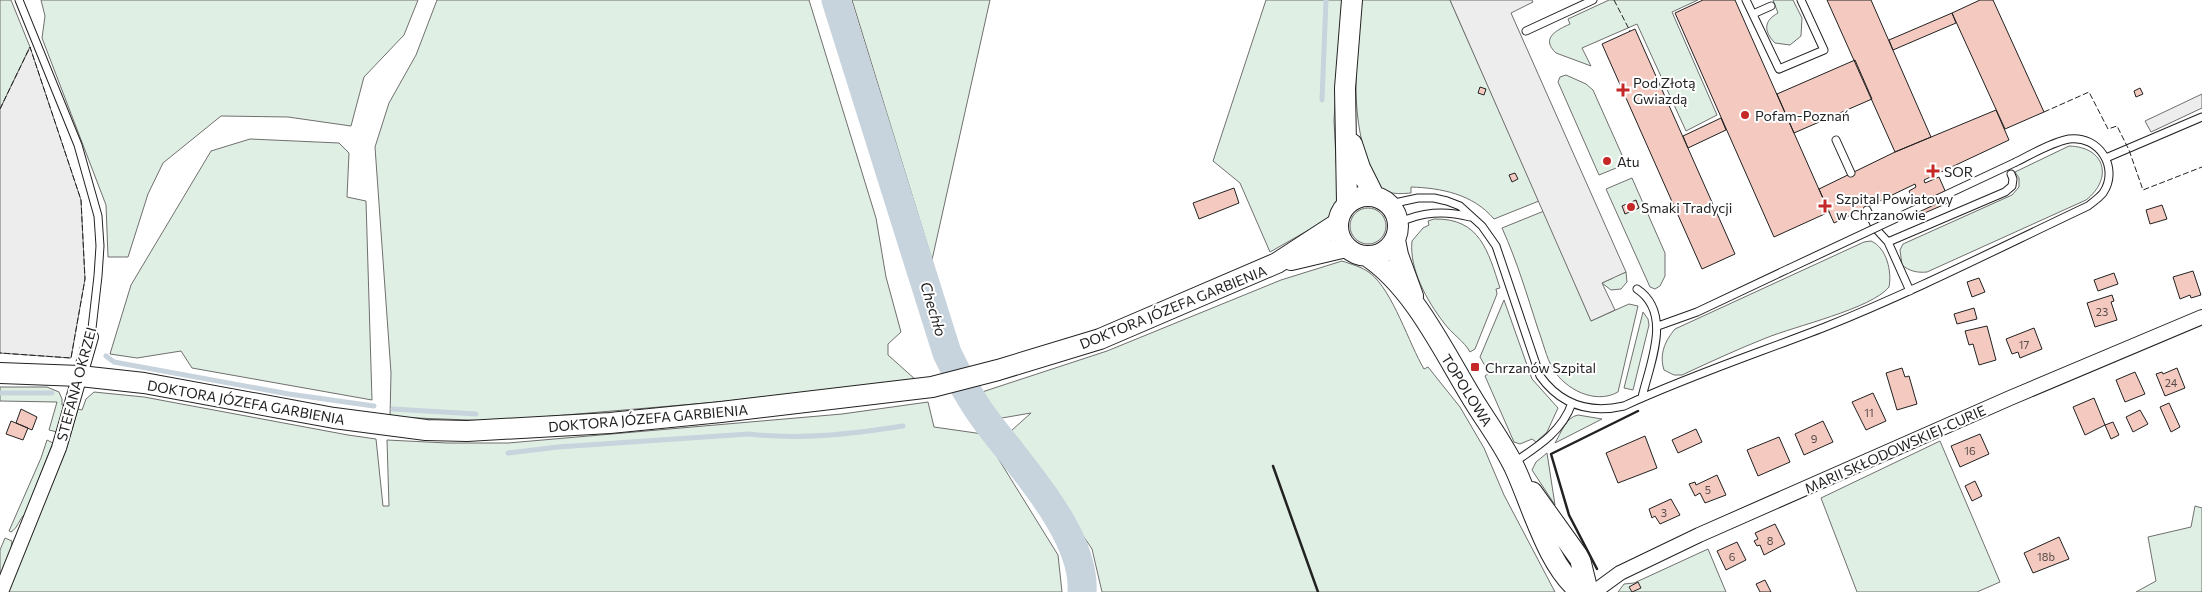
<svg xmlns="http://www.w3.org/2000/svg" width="2202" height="592" font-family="Commissioner,sans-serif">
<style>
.green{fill:#e0efe3;stroke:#6f6f6f}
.parking{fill:#ededed;stroke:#6f6f6f}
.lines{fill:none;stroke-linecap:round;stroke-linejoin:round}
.stream{stroke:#c7d3dd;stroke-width:5}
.river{stroke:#c7d3dd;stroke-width:29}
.building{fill:#f3c9c0;stroke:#222}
.lane-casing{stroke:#222;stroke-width:9}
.street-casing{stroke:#222;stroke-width:16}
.secondary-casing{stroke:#222;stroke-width:22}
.lane{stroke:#fff;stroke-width:7}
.street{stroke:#fff;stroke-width:14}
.secondary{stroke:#fff;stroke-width:20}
.lane-bridge-casing{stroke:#222;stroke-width:9;stroke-linecap:butt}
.lane-bridge{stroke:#fff;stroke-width:7}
.fence{stroke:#222;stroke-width:1;stroke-dasharray:6 2.5;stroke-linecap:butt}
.wall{stroke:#222;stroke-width:2.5}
.poi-dot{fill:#c62828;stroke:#fff;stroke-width:2}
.labels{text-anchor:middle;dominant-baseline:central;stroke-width:4;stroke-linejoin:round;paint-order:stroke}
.number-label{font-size:11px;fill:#564c4a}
.poi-label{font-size:14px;fill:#222;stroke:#fff;text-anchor:start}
.street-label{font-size:14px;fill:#222;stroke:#fff}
.water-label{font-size:15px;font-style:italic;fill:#222;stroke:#fff}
</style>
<rect width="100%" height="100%" fill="#fff"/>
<path class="green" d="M0,0H11L30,47L0,109Z
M41,0H418L404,35L364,77L351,126L288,117L221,116L163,163L148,194L128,257H108L106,205L42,38L45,16Z
M437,0H809L876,218L886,277L901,332L888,344V355L916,380L718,402L495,421L390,417L391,373L375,147L389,103L416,55Z
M852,0H990L932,260Z
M1266,0H1342L1334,120L1338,198L1330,216L1321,223L1270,252L1240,183L1213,161Z
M1362,0H1450L1539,201L1494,219C1473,194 1441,188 1411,187V193C1398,194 1384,195 1376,183C1372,178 1370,168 1368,162C1349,109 1357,55 1362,0Z
M1609,0H1698L1672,12L1717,115L1686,131L1637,24L1582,48L1591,66L1556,53C1540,38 1557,30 1570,24L1568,19Z
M1773,0H1793L1802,18L1801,36L1790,45L1775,43C1764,32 1763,21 1778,13Z
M1566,75L1586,84L1593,90L1626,164L1599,175L1558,82L1560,77Z
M250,139L339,143L349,153L347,197L366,201L372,400L192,368L181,351L137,358L110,354L131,285L211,151Z
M2069,146C2106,147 2113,179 2086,200L1927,272C1917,273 1909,271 1902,265L1900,250L1903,244L2012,195L2019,187V178L2015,172Z
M1632,178L1665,253V276L1660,286L1655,289L1650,287L1606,189Z
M1581,196L1616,276L1626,272L1627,282L1621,289L1611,290L1602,283L1613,278Z
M1350 226a18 18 0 1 1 36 0a18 18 0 1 1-36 0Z
M1544,211L1591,321L1629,304L1638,306L1618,392C1595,405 1565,389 1553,369C1546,357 1543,342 1538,329C1527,295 1517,261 1502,228Z
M1434,219C1480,218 1488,251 1500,288L1496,289L1497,294L1475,349L1470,352C1464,341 1452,334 1444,323C1427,301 1409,269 1412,241L1423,228L1429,225L1428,221Z
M1871,241C1887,248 1892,272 1889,287C1871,309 1795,326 1766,338C1738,349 1710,362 1682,375H1674L1664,370C1659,354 1665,341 1675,329L1864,242Z
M1342,261C1351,264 1362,267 1370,273C1393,291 1409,344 1424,369L1428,367L1460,407L1484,448L1504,495L1555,592H1102L1092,549L1019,440L1011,431L1031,413L996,419L979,393L1107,351L1281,280Z
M1504,300L1532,379L1558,408L1547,432L1536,442L1532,439L1520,444L1514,442L1485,376L1489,373L1480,357Z
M1643,312L1648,319L1649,325L1633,390L1624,388Z
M0,387H47L59,392L62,399V405L65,406L57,432L49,430L57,402L0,401Z
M94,392L144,397L348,435L376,439L383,506H389L387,440L447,443H508L842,414L928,402L934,427L983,434L1058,555L1062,592H8L67,447L78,409L82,410L86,399Z
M1578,415L1602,419L1555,443C1561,433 1566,417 1578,415Z
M47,440L53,443L25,514C19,519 18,528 11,532L9,531L41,458Z
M1940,441L2000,582L1977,592H1857L1821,498Z
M1547,453L1555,505L1532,470L1536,462Z
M2195,506L2202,508V592H2136L2156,581L2148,537L2191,527Z
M5,538L12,541L11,549L0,576V550Z
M1708,549L1726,592H1618L1624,584L1634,583Z"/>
<path class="parking" d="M1450,0H1532L1533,2L1511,13L1626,272L1602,283L1615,310L1591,321Z
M30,47L81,200L85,279L71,358L0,353V109Z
M2202,94V108L2151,132L2145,121Z"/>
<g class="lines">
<path class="stream" d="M1322,100L1326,0
M106,356L114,362L289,394L374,406
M0,393H52
M393,409L476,414
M972,418H984L991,414
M508,453L558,447L748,434C801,440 851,434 903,426"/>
<path class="river" d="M836,0L947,353C958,376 970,399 985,419C1018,464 1086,534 1082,592"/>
</g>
<path class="building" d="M1703,0H1735L1829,212L1774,237L1675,13Z
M1827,0H1871L1931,137L1895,152Z
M1980,0H1993L2044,112L2005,129L1952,13Z
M1952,13L1956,23L1893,50L1889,40Z
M1635,29L1735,254L1702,269L1602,44Z
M1855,60L1872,99L1794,133L1777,94Z
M1480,87L1486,89L1484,95L1478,93Z
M2140,88L2143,94L2136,97L2134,91Z
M1996,110L2009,140L1924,180L1925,183L1939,177L1950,202L1920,215L1909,191L1916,187L1915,184L1834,223L1819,189L1895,152Z
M1721,118L1726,130L1688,148L1683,136Z
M1515,173L1518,179L1512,182L1509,175Z
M1234,188L1239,203L1199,219L1193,203Z
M1636,200L1639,208L1625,214L1622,206Z
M2162,205L2167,219L2150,224L2146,210Z
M2193,271L2201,295L2191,298L2190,295L2180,299L2173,277Z
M2114,273L2118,284L2098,291L2094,280Z
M1979,278L1985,292L1972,297L1967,282Z
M2112,295L2114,301L2111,302L2117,320L2095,327L2087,303Z
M1974,308L1977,319L1957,324L1954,314Z
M1987,326L1996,360L1979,365L1973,344L1969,345L1965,331Z
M2034,328L2042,349L2020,358L2018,352L2012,354L2006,339Z
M1902,368L1905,377L1909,376L1917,404L1897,410L1886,373Z
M2177,368L2185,388L2165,396L2156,374L2162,372L2163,374Z
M2135,372L2145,394L2125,402L2116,380Z
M1873,393L1886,421L1866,430L1852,402Z
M2094,398L2105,425L2085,435L2073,407Z
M2169,403L2180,427L2171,432L2160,407Z
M21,409L37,417L32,430L16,423Z
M2140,410L2148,424L2133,432L2126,417Z
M11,421L28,428L23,440L6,434Z
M1823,421L1833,442L1804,455L1795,434Z
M2113,422L2119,435L2111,439L2105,425Z
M1696,429L1702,442L1678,453L1672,440Z
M1980,434L1989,454L1960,467L1951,446Z
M1645,436L1657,468L1618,483L1606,453Z
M1779,437L1790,462L1758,476L1747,450Z
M1717,475L1726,495L1705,503L1700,493L1695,496L1689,484L1695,482L1696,485Z
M1975,481L1982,496L1972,501L1965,486Z
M1671,499L1680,515L1660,524L1655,516L1652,518L1649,509Z
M1775,524L1785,544L1764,555L1760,545L1757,546L1754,541L1758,539L1755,533Z
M2059,537L2069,559L2033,573L2024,553Z
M1737,542L1746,560L1726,570L1717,551Z
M1765,580L1771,592H1760L1756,584Z
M1638,582L1641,588L1632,592L1629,587Z"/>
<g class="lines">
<g class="lane-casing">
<path id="lane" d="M19,0L78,145L98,216L100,246L98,276L91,337
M1746,0L1779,69L1824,50L1801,0
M1753,14L1771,6
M1526,31L1593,0
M1836,140L1851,173
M2106,158L2202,117
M1390,204L1418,198H1434L1447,201L1460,206L1482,226L1496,246L1540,376C1561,405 1589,414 1624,406C1689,376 1758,353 1825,327C1915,291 2001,247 2088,206C2093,202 2099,198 2103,193C2120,168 2099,135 2069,139C2052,142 2032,154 2016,162
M1867,210L1877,230L1888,242L1910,291
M1398,223C1422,212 1444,210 1470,217
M1888,242L2005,192L2012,186L2013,179L2011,174
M1637,289C1673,313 1650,363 1642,397
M1658,326L1697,312L1788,269
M1513,463C1537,447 1562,432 1572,403"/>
</g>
<g class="street-casing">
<path id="street" d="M1,592L59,448L91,337
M1594,592L1620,573L1699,535L2010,398L2202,317"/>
</g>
<g class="secondary-casing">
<path id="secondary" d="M1352,144L1360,168L1374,196
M1338 226a30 30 0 1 1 60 0a30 30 0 1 1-60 0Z
M1347,203L1345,88L1352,0
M1395,240L1398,255L1413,296
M1367,256C1413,286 1444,352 1472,398C1487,423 1506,447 1517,473C1533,509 1549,568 1581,592
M1291,260L1346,247
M0,373L80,376L144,383L334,418L426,430L467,431L610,423L721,412L932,387L998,370L1100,339L1277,263L1337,224
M1532,492L1580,559L1588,592"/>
</g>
<use href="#lane" class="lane"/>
<use href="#street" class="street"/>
<use href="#secondary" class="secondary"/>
<g class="lane-bridge-casing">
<path id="lane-bridge" d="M1788,269L2016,162"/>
</g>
<use href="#lane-bridge" class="lane-bridge"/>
<path class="fence" d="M1614,0L1630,31
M0,109L30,47L81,200L85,279L71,358L0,353
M2044,112L2089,92L2108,129L2117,126L2129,150L2143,190L2202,167"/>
<path class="wall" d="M1273,466L1318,592
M1597,569L1569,515L1551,454L1638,411"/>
</g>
<g class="poi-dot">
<path d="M1620.5 82.5h5v5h5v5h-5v5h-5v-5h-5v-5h5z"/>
<circle cx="1745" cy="115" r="5"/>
<circle cx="1607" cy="161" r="5"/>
<path d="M1930.5 163.5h5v5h5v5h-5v5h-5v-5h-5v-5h5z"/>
<path d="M1822.5 198.5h5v5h5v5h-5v5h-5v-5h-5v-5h5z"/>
<circle cx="1631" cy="207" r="5"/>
<rect x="1470" y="362" width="10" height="10" rx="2.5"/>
</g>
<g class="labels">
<g class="number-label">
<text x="2102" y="311">23</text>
<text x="2024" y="344">17</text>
<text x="2171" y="382">24</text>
<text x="1869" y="412">11</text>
<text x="1814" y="438">9</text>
<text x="1970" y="450">16</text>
<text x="1708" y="489">5</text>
<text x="1664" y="512">3</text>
<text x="1770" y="540">8</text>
<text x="1732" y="556">6</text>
<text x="2046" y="556">18b</text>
</g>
<g class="poi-label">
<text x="1633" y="82">Pod Złotą<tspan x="1633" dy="16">Gwiazdą</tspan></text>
<text x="1755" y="115">Pofam-Poznań</text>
<text x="1617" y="161">Atu</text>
<text x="1944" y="171">SOR</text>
<text x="1836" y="198">Szpital Powiatowy<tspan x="1836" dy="16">w Chrzanowie</tspan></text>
<text x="1641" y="207">Smaki Tradycji</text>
<text x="1485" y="367">Chrzanów Szpital</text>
</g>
<g class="street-label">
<text transform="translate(1173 307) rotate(-22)">DOKTORA JÓZEFA GARBIENIA</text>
<text transform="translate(76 384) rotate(-75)">STEFANA OKRZEI</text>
<text transform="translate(1467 390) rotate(58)">TOPOLOWA</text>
<text transform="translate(246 402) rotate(10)">DOKTORA JÓZEFA GARBIENIA</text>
<text transform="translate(648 418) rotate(-5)">DOKTORA JÓZEFA GARBIENIA</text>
<text transform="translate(1895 449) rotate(-24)">MARII SKŁODOWSKIEJ-CURIE</text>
</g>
<g class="water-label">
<text transform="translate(934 309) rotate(73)">Chechło</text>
</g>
</g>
</svg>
